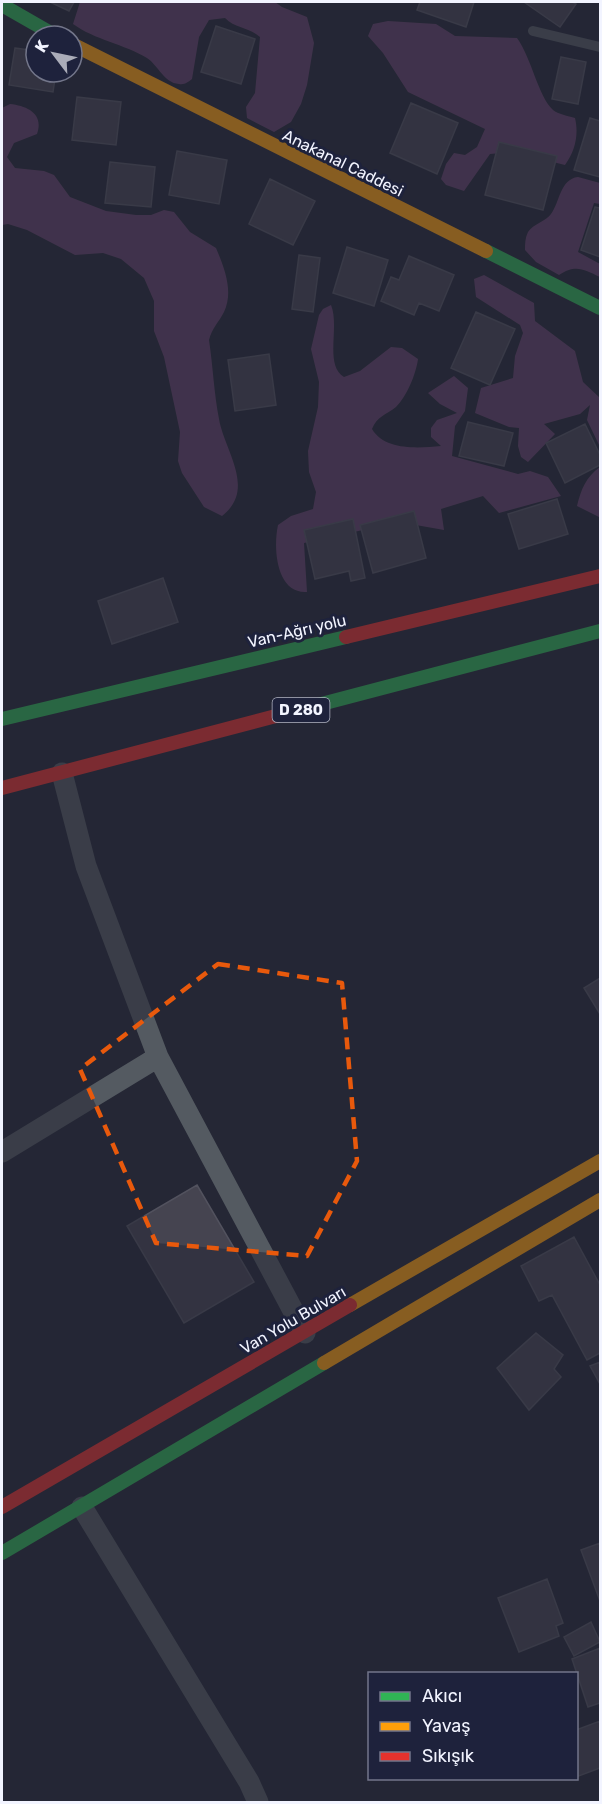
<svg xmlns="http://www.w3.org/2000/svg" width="602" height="1804" font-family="Rubik,sans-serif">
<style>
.forest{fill:#634268}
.building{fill:#454450;stroke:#52525e;stroke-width:1.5}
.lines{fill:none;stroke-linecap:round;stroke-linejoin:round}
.lane{stroke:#545a61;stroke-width:10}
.street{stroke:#545a61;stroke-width:21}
.fast{stroke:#30b455;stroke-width:14}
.slow{stroke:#ff9f0a;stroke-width:14}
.jam{stroke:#e5322d;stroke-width:14}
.marked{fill:none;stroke:#e8590c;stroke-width:4.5;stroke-dasharray:12 8;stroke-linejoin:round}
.labels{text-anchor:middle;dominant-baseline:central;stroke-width:6;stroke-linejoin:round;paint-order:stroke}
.shield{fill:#1e223c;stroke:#b2b5c4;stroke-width:1.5}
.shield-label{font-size:15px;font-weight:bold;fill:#f2f4ff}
.street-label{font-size:16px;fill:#f2f4ff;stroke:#1e223c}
</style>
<rect width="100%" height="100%" fill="#252735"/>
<path class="forest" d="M80,2H275L282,7L307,17L314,43L307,85L301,104L291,122L274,132L247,118L246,107L255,93L260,37C249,27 236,29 225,18L209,20L199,37L192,79C188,82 185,85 179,84C164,83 158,65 147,58C124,44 95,40 73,24Z
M388,21L436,24L455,36L517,38C532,59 538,96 553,110C558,114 568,116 575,118C579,135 575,151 565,165L513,152L490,154L464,191L446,185L441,179L446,164L454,153L465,155L477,147L485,129L408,92L383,53L368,36L373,24Z
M10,104C28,106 44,114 37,134L14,143L7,157L15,168L44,171L54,175L70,197L106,211L136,215H151L164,210L174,212L190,232L216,248C224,267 234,291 224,312C219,322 212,328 209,340C213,367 214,393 219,419C224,450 257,489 222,516L204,507L182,473L178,461L180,432L164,357L154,331V301L144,278L121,259L103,253L75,255L27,230L8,224L2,225V108Z
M578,177L600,183V204L594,203L578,252L600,264V277C584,269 575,264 559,275L536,262L525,250C525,244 525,238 528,232C533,224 546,221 551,214C560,202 560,179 578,177Z
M484,275L534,303L535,321L575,351L583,382L600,398V447L587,420L590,405L580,414L544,424L555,434L528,462L521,457L518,446L519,428L509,427L475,413L481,388L513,378L515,356L523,333L520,325L476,297L474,279Z
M331,305C340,327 324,365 344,377L360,371L391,347L402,348L418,359C416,374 407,396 396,407C386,415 377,416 372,429C385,451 419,448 441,446L431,437V428L437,420L457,413L440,404L428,393L454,376L468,388L465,411L455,426L452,456L518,474L530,471L548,477L561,496L499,513L483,496L441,509L444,530L399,522L304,543L307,592C276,594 273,548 278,525L291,516L313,509L316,492L309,472L308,451L318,407L319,382L311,349L319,315L323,309Z
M600,467V517H599L577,506C581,489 586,477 600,467Z"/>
<path class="building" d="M50,2H74L69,11Z
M420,2H474L466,27L417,10Z
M524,2H572L576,4L560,27Z
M216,26L255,39L241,84L201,72Z
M15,48L36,51V72H56L53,92L9,85Z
M561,57L586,62L578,104L552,99Z
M77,97L121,102L116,145L72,140Z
M411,103L458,123L437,174L390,153Z
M590,118L600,121V177L574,170Z
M499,142L557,156L543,210L485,195Z
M177,151L227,160L219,204L169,195Z
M110,162L155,167L151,207L105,203Z
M270,179L315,201L293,245L249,224Z
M595,207L600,208V257L581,250Z
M347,247L388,260L374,306L333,293Z
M299,255L320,258L313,312L292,309Z
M409,256L454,275L439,311L419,303L414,315L381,301L391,277L399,280Z
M476,312L515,329L490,385L451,368Z
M269,354L276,405L235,411L228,360Z
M468,422L513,433L504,466L459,456Z
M585,424L600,455V465L565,483L546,443Z
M557,499L568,534L519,549L508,514Z
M414,511L426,558L373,573L360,525Z
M353,519L365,578L351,581L349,571L315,579L304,530Z
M163,578L178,622L112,644L98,601Z
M600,978V1014L584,988Z
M197,1185L254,1282L184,1323L127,1226Z
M574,1237L600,1285V1353L587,1360L552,1295L539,1301L521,1266Z
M536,1333L563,1355L554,1369L561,1377L529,1410L497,1368Z
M600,1362V1384L590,1366Z
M600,1543V1601L581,1550Z
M547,1579L563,1623L556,1626L559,1636L519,1652L498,1598Z
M591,1622L600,1642L574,1656L564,1637Z
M600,1648V1703L588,1707L572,1659Z
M600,1721V1768L576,1777V1730Z"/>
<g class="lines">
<path class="lane" d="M533,31L600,47"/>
<path class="street" d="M62,773L86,866L158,1057L305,1333
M2,1152L158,1057
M82,1507L249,1782L258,1802"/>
<path class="fast" d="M2,5L56,36
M486,251L600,308
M310,707L600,631
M2,719L346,637
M2,1553L324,1363"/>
<path class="slow" d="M72,44L486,251
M350,1305L600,1161
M324,1363L600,1200"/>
<path class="jam" d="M346,637L600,576
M2,788L310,707
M2,1507L350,1305"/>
</g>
<path d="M0 0H602V1804H0ZM218,964L342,983L357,1161L307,1256L156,1243L80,1069Z" fill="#252735" fill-opacity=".55" fill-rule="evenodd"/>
<path class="marked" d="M218,964L342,983L357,1161L307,1256L156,1243L80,1069Z"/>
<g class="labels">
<rect class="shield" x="272.5" y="698" width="57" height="24" rx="4.5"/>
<g class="shield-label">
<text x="301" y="710">D 280</text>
</g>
<g class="street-label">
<text transform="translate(343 163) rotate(26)">Anakanal Caddesi</text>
<text transform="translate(297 631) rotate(-13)">Van-Ağrı yolu</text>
<text transform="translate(293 1320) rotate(-30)">Van Yolu Bulvarı</text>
</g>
</g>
<rect width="602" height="1804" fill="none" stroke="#f2f4ff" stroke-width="6"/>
<rect x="368" y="1672" width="210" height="108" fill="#1e223c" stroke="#73768a" stroke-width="1.5"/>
<rect x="380" y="1692" width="30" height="9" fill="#30b455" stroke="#73768a" stroke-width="1.5"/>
<text x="422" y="1702" font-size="18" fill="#f2f4ff">Akıcı</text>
<rect x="380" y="1722" width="30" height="9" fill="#ff9f0a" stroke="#73768a" stroke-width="1.5"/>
<text x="422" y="1732" font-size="18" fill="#f2f4ff">Yavaş</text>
<rect x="380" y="1752" width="30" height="9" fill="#e5322d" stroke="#73768a" stroke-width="1.5"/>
<text x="422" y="1762" font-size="18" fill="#f2f4ff">Sıkışık</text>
<g transform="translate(54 54) rotate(302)"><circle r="28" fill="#1e223c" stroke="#73768a" stroke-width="1.5"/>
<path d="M0-4.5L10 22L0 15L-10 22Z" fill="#aaacb8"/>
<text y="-9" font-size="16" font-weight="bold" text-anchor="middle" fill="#f2f4ff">K</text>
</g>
</svg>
